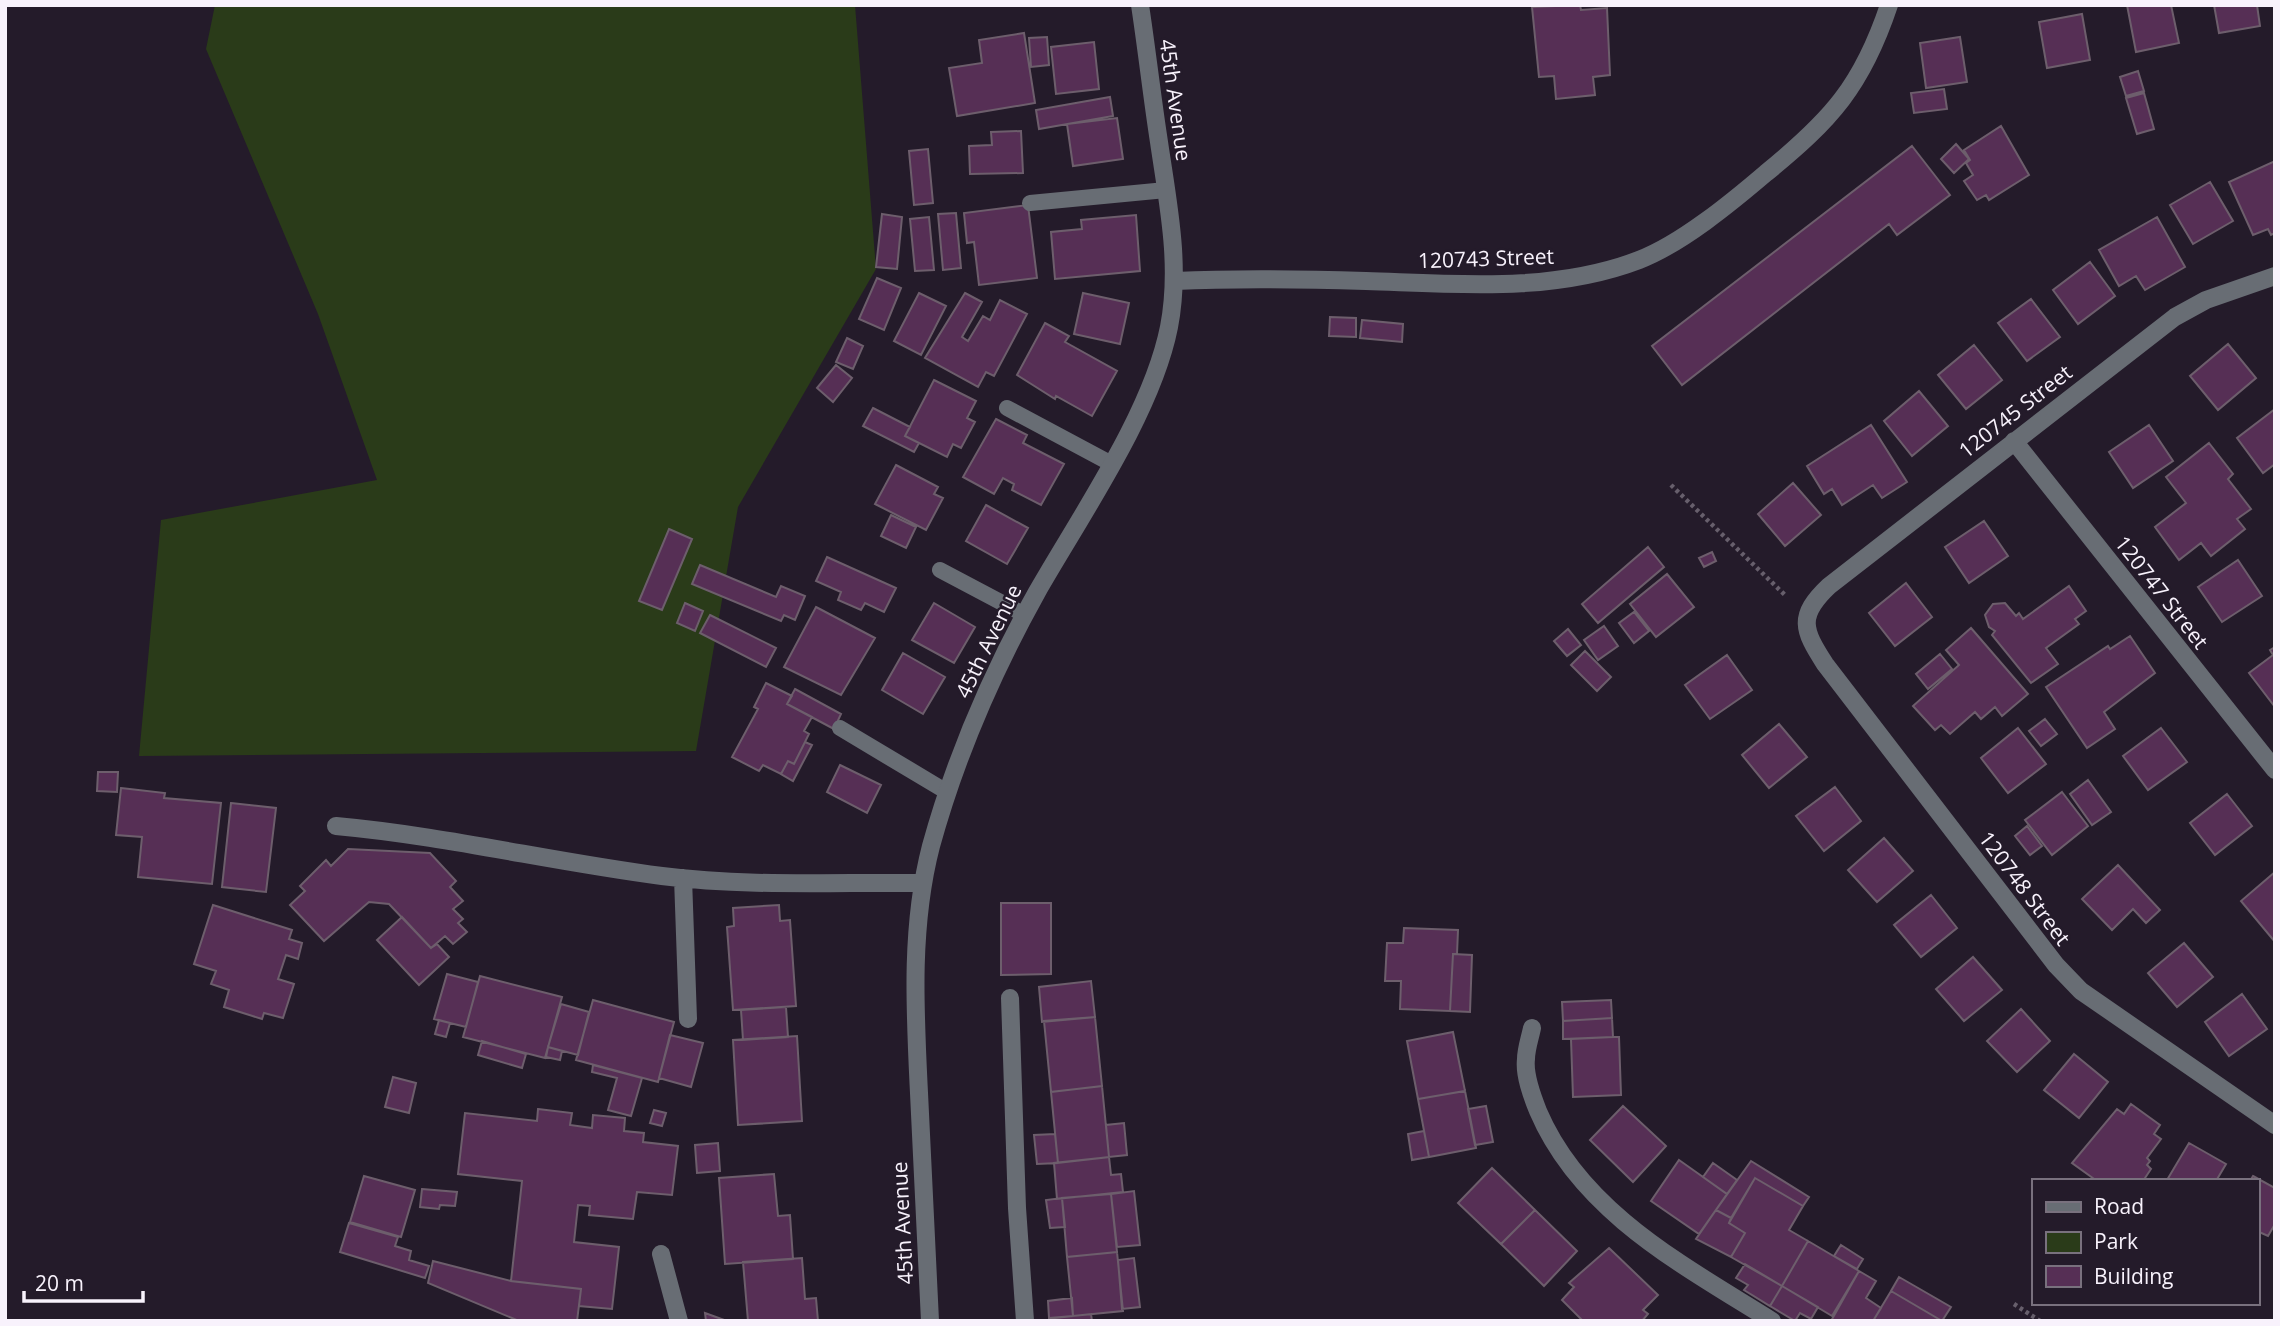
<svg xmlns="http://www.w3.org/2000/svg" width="2280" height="1326" font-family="'Open Sans',sans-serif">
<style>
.green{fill:#2a3b19}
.building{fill:#562f55;stroke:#6d5e6c;stroke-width:2}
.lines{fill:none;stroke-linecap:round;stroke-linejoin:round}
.path{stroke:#675f6c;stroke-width:4.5;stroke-dasharray:3.5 3.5;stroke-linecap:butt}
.lane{stroke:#686d74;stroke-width:16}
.street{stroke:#686d74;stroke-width:18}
.labels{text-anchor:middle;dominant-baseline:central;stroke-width:5;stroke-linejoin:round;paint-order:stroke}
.street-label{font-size:21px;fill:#f8f2fc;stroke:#241b2a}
</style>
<rect width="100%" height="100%" fill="#241b2a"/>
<path class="green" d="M215,5H855L876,269L738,507L696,751L139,756L161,520L377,480L318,314L206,49Z"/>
<path class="building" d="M1580,5L1581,10L1607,8L1610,75L1593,77L1595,95L1556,99L1554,76L1539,77L1532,7Z
M2127,5H2171L2179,43L2136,52Z
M2214,5H2257L2260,26L2219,33Z
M2082,14L2090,60L2047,68L2039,22Z
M1024,33L1035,103L957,116L949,68L982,63L979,40Z
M1047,37L1049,65L1031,67L1029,38Z
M1960,37L1967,82L1926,88L1920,43Z
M1094,42L1099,89L1056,94L1051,47Z
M2138,71L2144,91L2126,96L2120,77Z
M1944,89L1947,109L1914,113L1911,93Z
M2144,93L2154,129L2137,134L2126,98Z
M1110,97L1113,116L1039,129L1036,110Z
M1117,118L1123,159L1073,166L1067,124Z
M2001,126L2029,175L1989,200L1986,195L1977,200L1964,181L1973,175L1966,163L1970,160L1964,150Z
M1021,131L1023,173L970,174L969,146L992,145L991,132Z
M1956,144L1969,159L1954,173L1941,159Z
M1912,146L1950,195L1897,235L1889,224L1682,385L1652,346Z
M928,149L933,203L914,205L909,151Z
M2275,161V233L2271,235L2268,229L2253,235L2229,182Z
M2210,182L2233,221L2193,244L2170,205Z
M1028,205L1037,278L979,285L974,242L967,243L964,213Z
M956,213L961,268L943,270L938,214Z
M882,214L902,217L897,269L876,267Z
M1136,215L1140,271L1055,279L1051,232L1082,229L1081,220Z
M929,217L934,270L915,271L910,219Z
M2157,217L2185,267L2145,290L2136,276L2119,286L2099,250Z
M2090,262L2115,296L2078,324L2053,290Z
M877,278L901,288L884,330L859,319Z
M919,293L946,306L921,355L894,341Z
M965,293L982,302L962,337L968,341L983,316L990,320L1000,300L1027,314L994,376L986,372L978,387L925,358Z
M1083,293L1129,303L1120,344L1074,334Z
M2031,299L2060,337L2027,361L1998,323Z
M1330,317L1356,318V337L1329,336Z
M1362,320L1403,324L1402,342L1360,338Z
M1045,323L1069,336L1065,342L1117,371L1092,416L1056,396L1055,399L1017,375Z
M847,338L863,346L853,369L836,362Z
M2228,344L2256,378L2218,410L2190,376Z
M1974,345L2002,380L1966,409L1938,375Z
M836,365L852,378L833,402L817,388Z
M934,380L976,401L967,418L975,422L961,448L953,444L947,457L905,436Z
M1919,391L1948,426L1912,456L1884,421Z
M873,408L910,427L905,436L919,443L914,452L863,426Z
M2275,409V464L2263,473L2237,438Z
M996,419L1027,435L1023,443L1064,464L1041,505L1012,490L1014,484L1003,478L994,494L963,477Z
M1871,425L1907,482L1882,498L1873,485L1842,505L1832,489L1824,494L1807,466Z
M2149,425L2173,461L2133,488L2109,452Z
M2209,443L2233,474L2228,479L2251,509L2237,519L2245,529L2211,556L2201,543L2179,560L2155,527L2186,503L2166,477Z
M896,465L938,487L934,494L943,498L926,530L875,504Z
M1793,483L1821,515L1785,546L1758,514Z
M986,505L1028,528L1007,564L966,541Z
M891,515L916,527L906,548L881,536Z
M1984,521L2008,556L1969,583L1945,547Z
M669,529L692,539L662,610L639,601Z
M1648,547L1664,567L1598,623L1582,604Z
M1712,552L1716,561L1704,567L1699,558Z
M827,557L896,588L884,612L865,603L861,610L838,600L841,592L816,581Z
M2238,560L2262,596L2222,622L2198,587Z
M700,565L776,597L781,586L805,596L795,620L784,615L781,621L692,584Z
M1667,574L1694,607L1656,637L1630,604Z
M1906,583L1932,617L1895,646L1869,613Z
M2069,586L2086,611L2075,619L2079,624L2046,648L2058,664L2031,683L1992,635L1995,631L1989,627L1985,615L1993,604L2005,603L2016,616L2019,613L2023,619Z
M685,603L703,611L695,631L677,623Z
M934,603L975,627L954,663L912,640Z
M816,607L875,638L841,695L784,667Z
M1634,612L1649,631L1634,643L1619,623Z
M710,615L776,648L766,667L700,633Z
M1604,626L1618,646L1598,660L1584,640Z
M1971,628L2028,694L2002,716L1995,707L1981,719L1975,712L1950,734L1941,725L1935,730L1913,706L1959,665L1946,650Z
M1568,629L1581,645L1567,656L1554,641Z
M2130,636L2155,673L2104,712L2115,729L2087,748L2046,687L2108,646L2110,649Z
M2275,647V707L2249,673L2273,655L2270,650Z
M1585,651L1611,677L1597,691L1571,665Z
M903,653L945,677L923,714L882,690Z
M1940,654L1952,669L1928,689L1916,674Z
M1727,655L1752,690L1710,719L1685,685Z
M766,683L792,696L787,704L812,717L804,731L809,734L794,764L788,761L781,774L763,765L759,771L732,757L758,709L754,707Z
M795,689L841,714L834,729L787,704Z
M2045,719L2057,734L2041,746L2029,731Z
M1779,724L1807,757L1769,788L1742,755Z
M2018,728L2046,764L2008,793L1981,758Z
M2161,728L2187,762L2148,790L2123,756Z
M805,742L812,745L793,781L781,774L788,761L794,764Z
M840,765L881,785L867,813L827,792Z
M98,772H118L117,792L97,791Z
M2088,780L2111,812L2092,825L2070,794Z
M1835,787L1861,821L1824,851L1796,816Z
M121,788L165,793L164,798L221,803L212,884L138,877L142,837L116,835Z
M2062,792L2088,826L2052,855L2025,820Z
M2227,794L2252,826L2215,855L2190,823Z
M231,803L276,808L266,892L222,887Z
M2027,826L2042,846L2030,855L2015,836Z
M1884,838L1913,871L1877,902L1848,870Z
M348,849L430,853L456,881L450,887L463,901L453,909L463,919L458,923L467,932L453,944L445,936L431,948L389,904L369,902L324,941L290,905L305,891L300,886L326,860L331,866Z
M2118,865L2160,910L2146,923L2133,909L2112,930L2082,899Z
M2275,872V942L2241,901Z
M1931,895L1957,928L1921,957L1894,925Z
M1001,903H1051V974L1001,975Z
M213,905L292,930L289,939L302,943L298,959L286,955L278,979L294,984L283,1018L264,1013L262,1019L224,1007L229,990L211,984L216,971L194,964Z
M779,905L780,921L790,920L796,1006L733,1010L727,927L734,926L733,908Z
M402,917L431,948L437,944L449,957L419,985L377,940Z
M1404,928L1458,930L1457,954H1453L1450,1011L1400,1009L1401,981H1385L1387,943H1403Z
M2184,943L2213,977L2177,1007L2148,973Z
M1453,954L1472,955L1470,1012L1450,1011Z
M1973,957L2002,990L1964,1021L1936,989Z
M447,974L478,982L466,1027L434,1019Z
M480,976L562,997L545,1058L463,1037Z
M1091,981L1095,1017L1042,1022L1039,987Z
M2242,994L2267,1029L2229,1056L2205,1022Z
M593,1000L674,1022L658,1082L576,1060Z
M1611,1000L1612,1018L1563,1021L1562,1002Z
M561,1004L589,1012L578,1055L548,1047Z
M786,1007L788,1037L743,1040L741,1010Z
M2021,1009L2050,1041L2017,1072L1987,1041Z
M1095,1017L1102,1086L1051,1092L1044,1021Z
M1612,1018L1613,1037L1563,1039V1021Z
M439,1020L450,1023L446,1037L435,1034Z
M1453,1032L1465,1091L1418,1099L1407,1041Z
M670,1035L703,1043L691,1087L659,1078Z
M797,1036L802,1121L738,1125L733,1040Z
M1613,1037H1619L1621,1095L1573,1097L1571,1039Z
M482,1041L526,1054L522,1068L478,1055Z
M548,1047L562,1051L560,1060L546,1057Z
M2074,1054L2108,1082L2079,1118L2044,1090Z
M593,1065L642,1078L631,1116L608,1110L617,1078L592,1072Z
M393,1077L416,1083L409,1113L385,1107Z
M1102,1086L1109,1157L1058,1163L1051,1092Z
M1465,1091L1476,1148L1429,1157L1418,1099Z
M2131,1104L2160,1125L2154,1134L2161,1139L2147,1158L2150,1161L2147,1165L2151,1169L2143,1181H2097L2072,1163L2117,1109L2124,1114Z
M1486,1106L1493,1142L1475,1145L1468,1109Z
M1623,1106L1666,1146L1633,1182L1590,1140Z
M538,1109L572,1113L570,1125L592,1128L593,1115L625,1118L624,1131L644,1133L643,1142L678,1146L672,1195L637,1192L633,1219L589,1215L590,1206L578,1205L574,1242L619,1247L612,1309L579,1306L581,1289L511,1281L522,1181L458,1174L465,1113L537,1121Z
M654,1110L666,1113L662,1126L650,1123Z
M1124,1123L1127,1155L1109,1157L1106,1125Z
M1424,1131L1429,1157L1412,1160L1408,1134Z
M1055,1134L1058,1163L1037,1164L1034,1135Z
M718,1143L720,1171L697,1173L695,1145Z
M2189,1143L2226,1164L2216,1181L2167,1180Z
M1109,1157L1111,1175L1121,1174L1123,1192L1057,1199L1054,1163Z
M1679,1160L1727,1194L1699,1234L1651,1201Z
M1751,1161L1809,1197L1803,1206L1755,1178L1731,1218L1716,1210Z
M1713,1163L1737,1180L1727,1194L1703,1177Z
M1492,1168L1535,1210L1501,1244L1458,1203Z
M774,1174L778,1216L790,1215L793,1259L725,1264L719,1178Z
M364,1176L415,1190L401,1237L350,1222Z
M2253,1176L2275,1188V1224L2268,1236L2257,1231V1181H2250Z
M1755,1178L1803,1206L1789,1230L1808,1241L1782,1286L1731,1257L1745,1233L1729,1223Z
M422,1189L457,1192L455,1206L440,1205L439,1209L420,1207Z
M1134,1191L1140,1245L1117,1247L1111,1194Z
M1111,1194L1117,1252L1067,1257L1062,1198Z
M1062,1198L1065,1227L1050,1228L1046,1200Z
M1535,1210L1577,1251L1544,1286L1501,1244Z
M1716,1210L1731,1218L1729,1223L1745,1233L1731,1257L1696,1239Z
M349,1223L398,1237L395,1246L411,1251L409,1260L429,1266L425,1278L340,1252Z
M1808,1241L1859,1271L1832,1316L1782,1286Z
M1841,1245L1863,1259L1857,1269L1834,1256Z
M1609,1248L1658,1295L1643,1310L1648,1314L1642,1321H1583L1562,1300L1574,1287L1569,1283Z
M1117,1252L1123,1311L1073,1316L1067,1257Z
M802,1258L805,1299L816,1298L818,1321H748L743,1262Z
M1134,1258L1140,1307L1122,1309L1118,1260Z
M433,1261L511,1281L581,1289L577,1321H519L428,1283Z
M1745,1264L1782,1286L1770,1306L1744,1290L1748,1285L1736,1278Z
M1859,1271L1876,1281L1866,1298L1881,1308L1873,1321H1831Z
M1899,1277L1951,1307L1942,1321L1891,1291Z
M1782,1286L1818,1307L1811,1319L1800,1313L1795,1321L1770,1306Z
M1891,1291L1942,1321H1873Z
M1072,1298L1073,1316L1049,1318L1048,1301Z
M705,1313L727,1321H706Z
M1091,1314L1092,1321H1055V1318Z"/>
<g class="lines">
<path class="path" d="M1671,485L1786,596
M2014,1304L2040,1321"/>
<path class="lane" d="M1030,203L1166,190
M1007,408L1110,463
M940,570L1025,615
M840,728L947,792"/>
<path class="street" d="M2275,276L2206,300L2175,317L1829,586C1797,616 1803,630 1825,664L2056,965L2081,991L2275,1125
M1175,281C1239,278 1302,279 1366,281C1457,284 1553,293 1639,260C1681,244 1732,202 1766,173C1831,120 1862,86 1889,5
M2014,441L2275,770
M336,826C446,836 553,862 662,876C748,887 836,882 923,883
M683,878L688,1019
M1010,998L1017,1208L1025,1321
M1532,1028C1530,1038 1526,1049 1526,1059C1524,1075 1532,1096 1538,1111C1581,1212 1683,1265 1772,1321
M661,1254L679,1321
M930,1321C926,1245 923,1169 919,1093C915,1011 910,927 931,846C955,759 993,671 1037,592C1081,515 1152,413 1169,327C1181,265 1168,204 1159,142C1152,97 1147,51 1140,5"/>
</g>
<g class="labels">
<g class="street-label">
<text transform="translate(1176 100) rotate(82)">45th Avenue</text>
<text transform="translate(1486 258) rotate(-2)">120743 Street</text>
<text transform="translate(2015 411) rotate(-38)">120745 Street</text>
<text transform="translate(2162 592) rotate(52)">120747 Street</text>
<text transform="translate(988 641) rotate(-64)">45th Avenue</text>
<text transform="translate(2025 888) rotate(53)">120748 Street</text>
<text transform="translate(902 1223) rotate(-93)">45th Avenue</text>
</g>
</g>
<rect width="2280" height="1326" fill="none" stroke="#f8f2fc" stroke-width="14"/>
<rect x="2032" y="1179" width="228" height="126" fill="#241b2a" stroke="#79717e" stroke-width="2"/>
<rect x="2046" y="1202" width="35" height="10" fill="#686d74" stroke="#79717e" stroke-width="2"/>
<text x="2094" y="1214" font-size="21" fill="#f8f2fc">Road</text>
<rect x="2046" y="1232" width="35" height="21" fill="#2a3b19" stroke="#79717e" stroke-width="2"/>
<text x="2094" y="1249" font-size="21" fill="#f8f2fc">Park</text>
<rect x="2046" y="1266" width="35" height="21" fill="#562f55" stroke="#79717e" stroke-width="2"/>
<text x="2094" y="1284" font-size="21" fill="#f8f2fc">Building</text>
<path d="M24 1291v10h119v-10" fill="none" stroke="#f8f2fc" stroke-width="3.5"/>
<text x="35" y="1291" font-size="21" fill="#f8f2fc" stroke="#241b2a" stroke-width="5" paint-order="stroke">20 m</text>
</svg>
